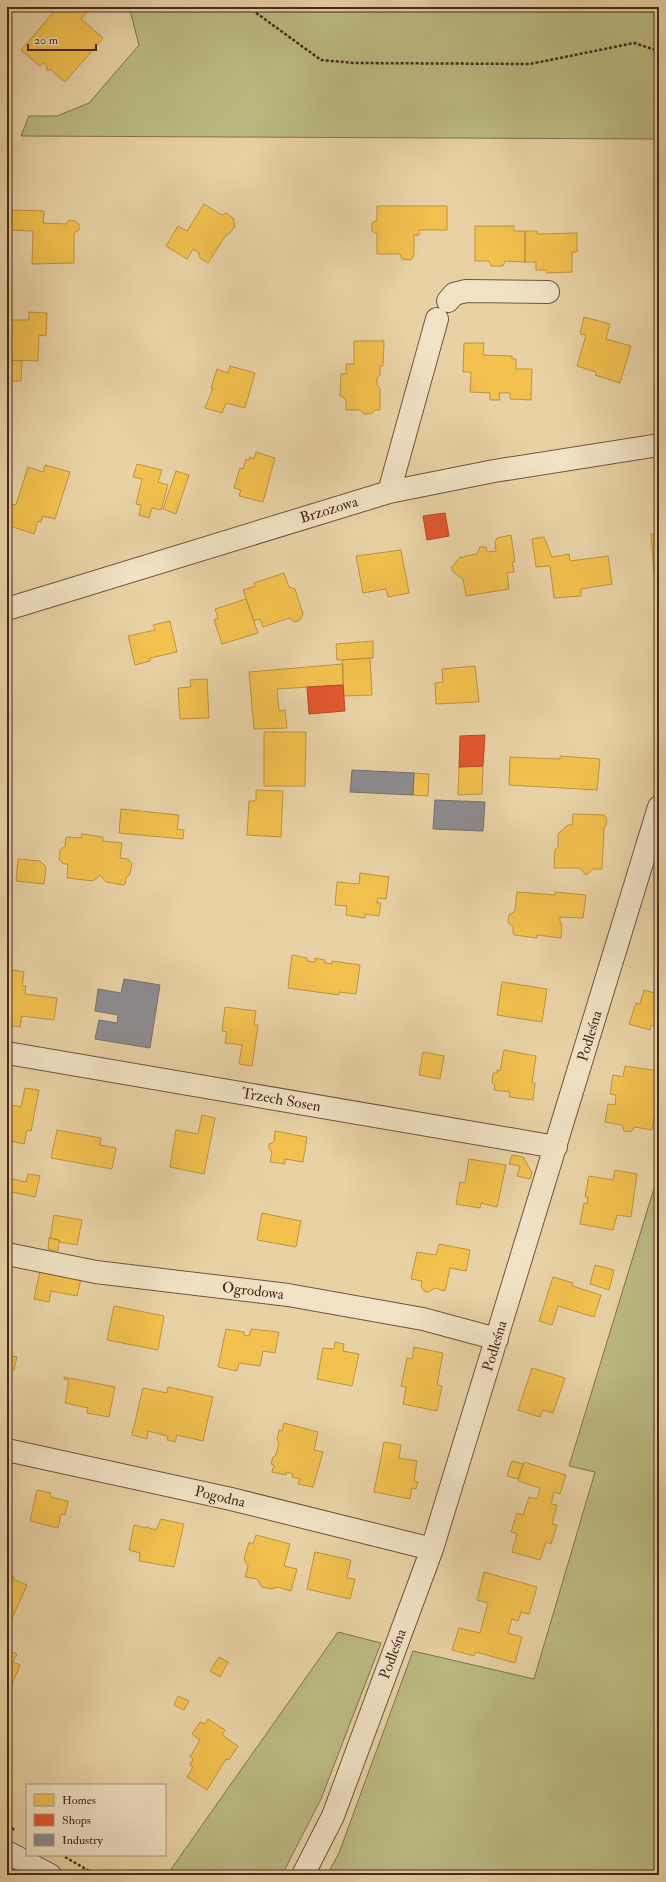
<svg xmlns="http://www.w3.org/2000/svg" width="666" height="1882" font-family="'IM FELL Double Pica',serif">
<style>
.green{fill:#bbba82;stroke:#827250}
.homes{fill:#f2c14e;stroke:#bf933f}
.shops{fill:#e4572e;stroke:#b54929}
.industry{fill:#8d8d92;stroke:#786f6f}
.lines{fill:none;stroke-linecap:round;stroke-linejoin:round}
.minor-casing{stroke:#70533f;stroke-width:24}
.path{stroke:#48291d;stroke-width:2.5;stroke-dasharray:3 2;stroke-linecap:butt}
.minor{stroke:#f0e2c4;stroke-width:22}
.labels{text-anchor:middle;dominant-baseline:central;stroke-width:4;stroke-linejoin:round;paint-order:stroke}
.street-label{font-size:15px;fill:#48291d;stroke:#f0e2c4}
</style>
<rect width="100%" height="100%" fill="#e8d2a5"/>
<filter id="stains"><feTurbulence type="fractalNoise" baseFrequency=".005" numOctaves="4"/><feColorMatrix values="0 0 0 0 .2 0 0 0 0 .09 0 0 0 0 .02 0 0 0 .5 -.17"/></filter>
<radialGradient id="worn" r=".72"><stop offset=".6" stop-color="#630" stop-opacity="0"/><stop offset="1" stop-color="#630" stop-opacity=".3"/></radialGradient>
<path class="green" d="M127,7H659V139L21,136L29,116H57L89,103L139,45L131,14Z
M659,1172V1875H327L339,1853L413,1651L534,1679L595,1472L569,1466Z
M338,1632L381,1643L321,1799L282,1875H167Z"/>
<path class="homes" d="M58,7H80L87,12L81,19L103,38L65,82L50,69L48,71L46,69L48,68L43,63L40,66L21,50Z
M204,204L222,215L226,213L233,218L235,226L230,233L226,235L208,263L200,258L199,253L193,249L187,259L166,246L178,226L187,231Z
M377,206H447V230H419V235H414V255L411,260L402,259L400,254H377V234L372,231V223L377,220Z
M12,210L44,211L43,223L66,224L69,220L75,221L79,224V230L74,233V263L32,264L33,231L11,230Z
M475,226H514V231H525V262L505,261L503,266H491L489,261H475Z
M525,231H537V234L577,233V252H572V272L546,273V270H536V262H525Z
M29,312L47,313L46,336L39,335L38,361L7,360V320H29Z
M584,317L610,324L606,339L631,346L620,383L595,375L596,372L577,366L586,335L580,334Z
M354,341H384L383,366H380V375L377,378V385L380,388V410H375L371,414H364L360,410H346V401L342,396H340L341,374H346V364H354Z
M464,343H484L483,355L512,356V359H516V369H532L531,400L510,399V393H499L500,400H490V393L470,392L471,372H463Z
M7,360L22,361L21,381H7Z
M230,366L255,373L245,408L226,403L222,413L205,408L213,388H211L217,369L228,373Z
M256,452L275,458L263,502L239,496L241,490L234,488L240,468L243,469L246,459L249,460L250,457L254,459Z
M137,464L162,470L158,482L168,485L161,510L152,508L149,518L139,515L141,505L136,504L142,479L133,477Z
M45,465L70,472L55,519L43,516L41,522L38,521L34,534L7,525L12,504L16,505L28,467L43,472Z
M176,471L189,475L176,514L163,509Z
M659,533V573L654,574L651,534Z
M511,535L515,562H512L514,572L507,573L509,589L466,596L463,579L453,572L452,567L461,556V558L465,557V556L477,554L480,547H486L487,552L496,551L495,542L497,538Z
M544,537L552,557L569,554L570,561L608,556L612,584L581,589V596L554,598L550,566L536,567L532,539Z
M401,550L409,593L388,597L386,589L363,593L356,556Z
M284,573L289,587L295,589L303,614L300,620L295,622L289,618L263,627L260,619L254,621L243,590L255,586L254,583Z
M246,599L258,633L222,644L214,620L218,618L215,609Z
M170,621L177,652L150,658V661L135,665L128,636L155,630L153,625Z
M373,641V658L337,660L336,644Z
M370,658L372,695L344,696L342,660Z
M343,664V685L277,689L279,711L285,710L287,728L254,729L249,672Z
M475,666L479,702L436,704L435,683L443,682L442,669Z
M207,679L209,718L180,719L178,688L191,687L190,680Z
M264,732H306L305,786H264Z
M560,756L600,759L597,790L509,785L510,757L560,759Z
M483,766L482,794L458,795L459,767Z
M414,773L429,774L428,796L413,795Z
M256,790L283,791L281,837L247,835L249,801H256Z
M121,809L179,815L177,829L184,830L183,839L119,833Z
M573,814L604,815L607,819L606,825L604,828L602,869H593L586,875L580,868H554L555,850L558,847V834L568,825H572Z
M82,834L103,837V841L122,843L120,858L128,859L132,864L130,874L126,878L125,884L123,885L106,882L100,875L93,881L67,878L68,864H63L59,859L60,850L65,846L66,837L81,838Z
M18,859L40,861L46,867L44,884L16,881Z
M360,873L389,877L386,899L378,898L377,903H381L379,916L365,914V918L346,915L347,906L335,905L337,882L359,884Z
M517,892L555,895V892L586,895L583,918L560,917V922L562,925L561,938L537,935V938L514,935L513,933V927L508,922L509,915L515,911Z
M292,955L307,958V961L315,962V958L325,960V963L332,964V961L360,965L356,994L339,992V995L288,988Z
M7,969L24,972L22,986H26L25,994L57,998L54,1020L22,1016L20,1027L7,1025Z
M502,982L547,989L542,1022L497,1015Z
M644,990L658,994L659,992V1027L651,1025L650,1030L629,1024L636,1003L640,1004Z
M225,1007L256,1011L254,1025H258L252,1066L239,1064L242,1045L225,1043L227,1032L222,1031Z
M504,1050L536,1056L532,1083H535L533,1100L509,1097L510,1092L494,1090L495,1085L492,1083L493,1073H497V1070L500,1071Z
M423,1052L444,1056L440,1079L419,1075Z
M625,1066L659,1071V1087L652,1130L635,1127L631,1132L624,1131L622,1125L605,1122L608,1104L615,1105L616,1095L610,1094L613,1075L623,1077Z
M25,1088L39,1090L31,1131L27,1130L24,1144L7,1140V1104L21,1107Z
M202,1115L215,1118L204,1174L170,1167L176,1130L198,1134Z
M57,1130L101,1138L100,1145L116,1148L112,1169L51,1158Z
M275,1131L307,1137L303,1162L285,1159V1164L270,1162L272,1152L269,1149V1144L274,1142Z
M512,1155L523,1157L532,1173L530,1179L517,1176L520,1166L509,1164Z
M469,1159L506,1165L497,1207L481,1203L480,1208L456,1204L460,1182L465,1183Z
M615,1170L637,1174L631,1217L617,1215L613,1230L580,1224L584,1203L587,1204L588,1197H585L589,1176L613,1180Z
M28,1174L40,1176L35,1197L7,1191V1178L26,1182Z
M262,1213L301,1221L296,1247L257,1240Z
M54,1215L82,1220L77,1245L59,1242V1240L50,1238Z
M49,1238L59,1240L58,1251L48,1249Z
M439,1244L470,1250L466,1271L450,1268L445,1291L435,1288L429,1292H425L421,1287L422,1281L411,1279L417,1252L436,1255Z
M595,1265L614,1270L609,1290L590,1284Z
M40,1271L81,1279L77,1296L51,1291L49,1302L34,1299Z
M553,1277L573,1283L572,1286L601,1295L594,1317L558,1306L552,1325L539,1321Z
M114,1306L164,1316L158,1350L107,1340Z
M226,1329L244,1332V1335L249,1336L251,1329L279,1332L275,1353L263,1351L260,1366L239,1363L237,1371L218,1367Z
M335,1342L344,1344L343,1351L359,1354L352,1386L317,1379L323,1348L334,1349Z
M414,1347L443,1353L437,1385L442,1386L437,1411L403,1404L406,1387L401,1386L407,1358L412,1359Z
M7,1355L17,1357L14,1370L7,1369Z
M532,1368L565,1378L553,1413L543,1410L540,1417L518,1410Z
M64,1377L115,1387L109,1417L87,1413L88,1408L65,1403L69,1380L64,1379Z
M168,1387L213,1397L203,1441L177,1435L175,1442L167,1440L168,1436L148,1431L147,1439L132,1435L143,1388L167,1393Z
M284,1423L318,1432L314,1450L323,1452L313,1487L298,1484L300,1479L292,1477L293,1474L286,1472V1475L272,1472L274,1465L271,1464L273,1457L276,1455L279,1442L277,1440L279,1430L282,1431Z
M384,1442L401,1445L399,1458L417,1461L414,1481L418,1482L416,1489L412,1488L410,1499L374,1492Z
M512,1461L523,1464L518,1479L507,1476Z
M524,1462L566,1475L560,1494L554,1492L551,1504L557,1505L552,1524L557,1525L551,1544L546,1542L540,1560L512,1552L517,1534L511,1532L517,1513L523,1515L529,1497L537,1499L540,1488L518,1481Z
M37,1490L51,1493L50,1497L68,1501L65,1515L61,1514L58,1528L30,1521Z
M161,1519L184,1524L174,1567L139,1561L140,1553L129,1550L134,1525L146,1528L147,1526L149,1528L156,1530Z
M256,1535L290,1544L284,1566L297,1569L291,1591L277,1587L271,1589L262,1587L257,1579L245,1577L248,1566L244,1559L249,1542L253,1544Z
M315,1552L351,1560L347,1578L355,1579L350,1599L307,1589Z
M484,1572L537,1587L529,1614L521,1612L518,1621L512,1619L508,1633L522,1637L515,1663L476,1652L474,1656L452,1650L459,1628L480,1633L488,1603L477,1600Z
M10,1575L14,1577L13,1579L27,1585L9,1625L7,1624V1580Z
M7,1650L17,1654L13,1662L20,1665L8,1694Z
M219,1657L228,1662L220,1677L210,1671Z
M178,1696L189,1701L184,1710L174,1705Z
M208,1719L225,1730L222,1735L238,1746L229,1760L226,1759L207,1790L187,1777L193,1767L190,1765L193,1759L190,1757L200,1740L192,1734L200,1722L205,1724Z"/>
<path class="shops" d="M445,513L449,536L427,540L423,516Z
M343,685L345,711L309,714L307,687Z
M485,735L483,766L459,767L460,736Z"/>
<path class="industry" d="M352,770L414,773L413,795L350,792Z
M435,800L485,802L483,831L433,829Z
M124,979L160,985L150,1048L95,1039L99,1020L117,1023L118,1015L95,1011L98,989L121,993Z"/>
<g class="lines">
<g class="minor-casing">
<path id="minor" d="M448,301L454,294L466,291L548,292
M389,492L437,319
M7,609L389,492L494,471L659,445
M7,1053L556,1147
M7,1254L96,1272L288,1295L423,1319L497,1339
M7,1450L231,1499L432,1549
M7,1852L50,1875
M303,1875L333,1816L432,1549L659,807"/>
</g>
<path class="path" d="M248,7L321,60L354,63L530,64L634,43L659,51
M7,1826L15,1830
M65,1857L96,1875"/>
<use href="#minor" class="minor"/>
</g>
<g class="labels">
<g class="street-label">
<text transform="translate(329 510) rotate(-17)">Brzozowa</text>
<text transform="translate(590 1036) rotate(-73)">Podleśna</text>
<text transform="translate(281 1100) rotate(10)">Trzech Sosen</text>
<text transform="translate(253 1291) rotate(7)">Ogrodowa</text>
<text transform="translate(495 1346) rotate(-73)">Podleśna</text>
<text transform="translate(220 1497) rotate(13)">Pogodna</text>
<text transform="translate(393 1654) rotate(-70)">Podleśna</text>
</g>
</g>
<rect width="666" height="1882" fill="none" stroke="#e8d2a5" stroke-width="24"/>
<rect x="8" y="8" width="650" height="1866" fill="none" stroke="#48291d" stroke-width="2"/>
<rect x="12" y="12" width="642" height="1858" fill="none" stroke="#48291d"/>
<rect x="26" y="1784" width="140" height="72" fill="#f0e2c4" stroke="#ad9881"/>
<rect x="34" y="1794" width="20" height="12" fill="#f2c14e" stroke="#ad9881"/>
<text x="62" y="1804" font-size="12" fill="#48291d">Homes</text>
<rect x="34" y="1814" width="20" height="12" fill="#e4572e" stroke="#ad9881"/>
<text x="62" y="1824" font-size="12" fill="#48291d">Shops</text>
<rect x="34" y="1834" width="20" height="12" fill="#8d8d92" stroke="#ad9881"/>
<text x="62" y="1844" font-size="12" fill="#48291d">Industry</text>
<path d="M28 44v6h68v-6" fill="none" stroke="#48291d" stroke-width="2"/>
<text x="34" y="44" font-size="12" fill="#48291d" stroke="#f0e2c4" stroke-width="3" paint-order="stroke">20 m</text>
<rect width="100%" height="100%" filter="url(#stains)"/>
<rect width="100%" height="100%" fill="url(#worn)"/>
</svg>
